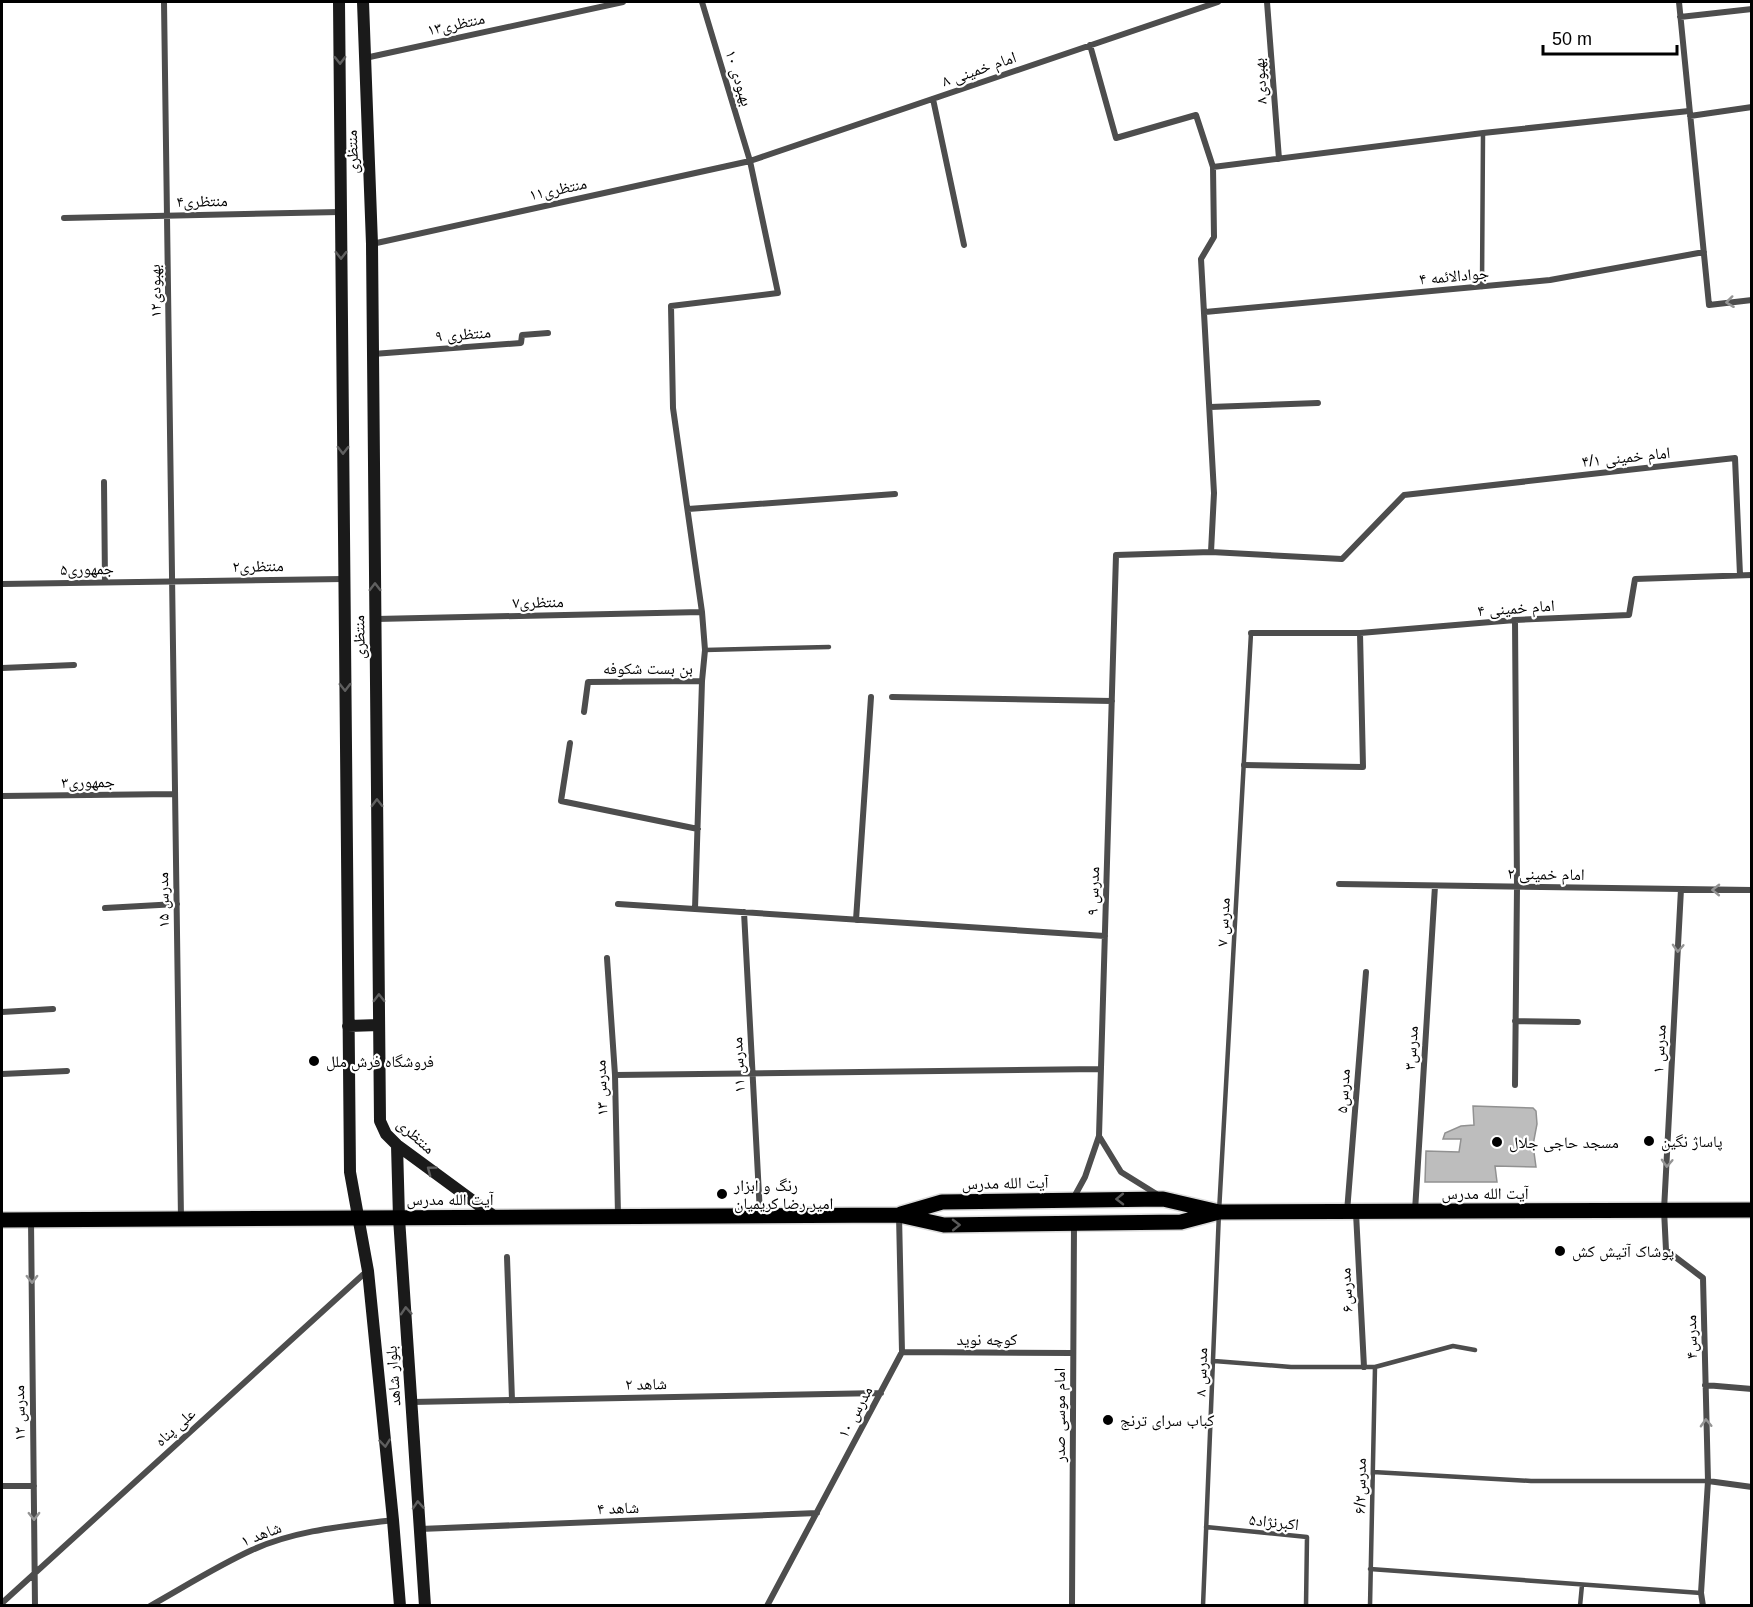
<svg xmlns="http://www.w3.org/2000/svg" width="1753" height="1607" font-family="Arial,'Noto Naskh Arabic',sans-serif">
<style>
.building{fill:#bdbdbd;stroke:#919191;stroke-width:1.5}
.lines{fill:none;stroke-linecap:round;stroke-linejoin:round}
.primary-casing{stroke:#dbdbdb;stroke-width:18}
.lane{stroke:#4d4d4d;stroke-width:4.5}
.street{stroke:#4d4d4d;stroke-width:6}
.secondary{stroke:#1a1a1a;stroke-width:12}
.primary{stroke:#000;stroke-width:15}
.oneway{stroke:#5f5f5f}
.oneway2{stroke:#949494}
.oneway3{stroke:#595959}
.poi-dot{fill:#000;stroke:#fff;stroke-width:2}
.labels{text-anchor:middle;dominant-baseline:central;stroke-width:4.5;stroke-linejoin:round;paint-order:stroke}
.street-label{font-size:16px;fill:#000;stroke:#fff}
.poi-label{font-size:16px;fill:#000;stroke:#fff;text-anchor:start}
</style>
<rect width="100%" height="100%" fill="#fff"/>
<path class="building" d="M1473,1106L1533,1108L1536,1111L1537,1124L1533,1145L1536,1167L1495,1166L1497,1182H1425L1426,1151L1459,1152L1461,1139H1443L1445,1133L1461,1126L1474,1125Z"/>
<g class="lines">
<g class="primary-casing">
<path id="primary" d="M901,1214L942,1202L1163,1199L1219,1212L1752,1210
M2,1220L899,1215L944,1225L1181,1222L1219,1212"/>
</g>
<path class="lane" d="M1482,287L1483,133
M705,650L829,647
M1214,1361L1291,1367H1375L1453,1346L1475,1350
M1373,1472L1531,1481H1708
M1206,1527L1307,1537L1306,1606
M1370,1569L1701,1593
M1203,1606L1219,1212L1251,633
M1370,1606L1375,1367
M1580,1606L1582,1585"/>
<path class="street" d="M164,2L181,1219
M1267,2L1279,159
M1679,2L1709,305L1752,300
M1680,17L1752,9
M1090,45L1116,138L1196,115L1213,167L1214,237L1201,259L1214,493L1211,552
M365,58L623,2
M933,99L964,245
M1690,116L1752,107
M1213,167L1483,133L1689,111
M64,218L340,212
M372,244L750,161L1218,2
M1205,312L1550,280L1704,252
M373,354L521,343L522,335L548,333
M1210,407L1318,403
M104,482L105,582
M688,509L895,494
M2,584L344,579
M376,619L702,612
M1251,633H1360L1515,620L1629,615L1635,579L1752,575
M2,668L74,665
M892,697L1112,701
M584,712L588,682L702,681
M570,743L561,801L698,829
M1244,765L1363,767L1360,633
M2,796L175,794
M1339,884L1752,890
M1681,889L1664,1210L1666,1250L1703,1278L1708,1481L1701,1593L1703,1606
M618,904L1105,936
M105,908L177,904
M695,909L702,681L705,650L702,612L673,408L671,306L778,293L750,161L702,2
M744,912L760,1214
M856,920L871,697
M607,958L615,1075L618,1215
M2,1012L53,1009
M1515,1021L1578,1022
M2,1074L67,1071
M615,1075L1101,1069
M1515,1085L1517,887L1515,620
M1158,1195L1121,1172L1099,1136L1116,555L1211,552L1342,559L1404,495L1735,458L1740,575
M1073,1199L1085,1177L1099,1136
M1415,1211L1435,886
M1347,1212L1366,972
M1356,1213L1364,1367
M31,1220L35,1606
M507,1257L512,1400
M902,1352L1072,1353
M1705,1385L1752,1389
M412,1402L881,1393
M1708,1481L1752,1487
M2,1486H34
M420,1529L817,1513
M2,1603L367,1271
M150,1606C184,1587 217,1566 252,1550C296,1530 346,1526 393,1520
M767,1606L902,1352L899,1215
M1072,1606L1074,1224"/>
<path class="secondary" d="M339,2L350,1172L368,1271L393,1520L400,1606
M363,2L372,244L380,1121L386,1134L397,1145L495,1217
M348,1026L379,1025
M397,1145L399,1218L425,1606"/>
<use href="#primary" class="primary"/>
</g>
<defs><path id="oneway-chevron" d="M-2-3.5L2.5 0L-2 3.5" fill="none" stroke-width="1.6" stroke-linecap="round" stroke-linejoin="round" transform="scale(1.5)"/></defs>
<g class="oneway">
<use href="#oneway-chevron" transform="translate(340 60) rotate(89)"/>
<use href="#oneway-chevron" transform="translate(341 255) rotate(90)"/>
<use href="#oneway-chevron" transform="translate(343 450) rotate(90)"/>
<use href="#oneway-chevron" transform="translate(375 587) rotate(-90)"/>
<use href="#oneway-chevron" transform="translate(345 687) rotate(89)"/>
<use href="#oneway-chevron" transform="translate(377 803) rotate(-91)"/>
<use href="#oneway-chevron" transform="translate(379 998) rotate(-91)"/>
<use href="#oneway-chevron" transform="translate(431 1170) rotate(-143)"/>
<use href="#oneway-chevron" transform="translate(406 1311) rotate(-94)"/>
<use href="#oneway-chevron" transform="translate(385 1443) rotate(84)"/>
<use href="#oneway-chevron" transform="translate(418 1505) rotate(-94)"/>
</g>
<g class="oneway2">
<use href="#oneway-chevron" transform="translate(1730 302) rotate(173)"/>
<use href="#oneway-chevron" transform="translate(1716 890) rotate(-179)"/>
<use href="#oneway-chevron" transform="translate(1678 948) rotate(93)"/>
<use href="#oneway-chevron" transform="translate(1667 1163) rotate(93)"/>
<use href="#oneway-chevron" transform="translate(32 1279) rotate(89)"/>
<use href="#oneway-chevron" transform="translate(1706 1423) rotate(-92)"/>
<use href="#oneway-chevron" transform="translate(34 1516) rotate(89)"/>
</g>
<g class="oneway3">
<use href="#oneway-chevron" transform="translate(1120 1199) rotate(179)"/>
<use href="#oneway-chevron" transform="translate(956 1225) rotate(-1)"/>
</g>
<g class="poi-dot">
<circle cx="314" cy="1061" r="6"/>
<circle cx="1649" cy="1141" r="6"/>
<circle cx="1497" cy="1142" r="6"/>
<circle cx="722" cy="1194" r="6"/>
<circle cx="1560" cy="1251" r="6"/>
<circle cx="1108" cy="1420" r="6"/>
</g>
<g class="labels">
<g class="street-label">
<text transform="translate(456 24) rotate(-12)">منتظری۱۳</text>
<text transform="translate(979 69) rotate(-19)">امام خمینی ۸</text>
<text transform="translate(739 78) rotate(73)">بهبودی ۱۰</text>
<text transform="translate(1260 81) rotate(-94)">بهبودی۸</text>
<text transform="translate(352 152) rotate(-92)">منتظری</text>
<text transform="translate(558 189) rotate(-12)">منتظری۱۱</text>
<text transform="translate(202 201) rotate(-1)">منتظری۴</text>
<text transform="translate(1454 276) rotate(-5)">جوادالائمه ۴</text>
<text transform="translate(155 291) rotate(-91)">بهبودی۱۲</text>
<text transform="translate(463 334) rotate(-4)">منتظری ۹</text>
<text transform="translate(1626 457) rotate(-6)">امام خمینی ۴/۱</text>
<text transform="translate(258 566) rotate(-1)">منتظری۲</text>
<text transform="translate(87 569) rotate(-1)">جمهوری۵</text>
<text transform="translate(538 602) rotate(-1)">منتظری۷</text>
<text transform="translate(1516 608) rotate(-4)">امام خمینی ۴</text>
<text transform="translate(359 637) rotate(-91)">منتظری</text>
<text x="648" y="668">بن بست شکوفه</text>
<text transform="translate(88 782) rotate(-1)">جمهوری۳</text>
<text transform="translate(1546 874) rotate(1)">امام خمینی ۲</text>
<text transform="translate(1093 891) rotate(-88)">مدرس ۹</text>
<text transform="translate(163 900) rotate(-91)">مدرس ۱۵</text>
<text transform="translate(1223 922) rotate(-87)">مدرس ۷</text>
<text transform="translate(1411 1048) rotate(-86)">مدرس۳</text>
<text transform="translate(1659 1049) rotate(-87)">مدرس ۱</text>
<text transform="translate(738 1065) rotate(-93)">مدرس ۱۱</text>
<text transform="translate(601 1088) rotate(-92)">مدرس ۱۳</text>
<text transform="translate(1343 1091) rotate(-86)">مدرس۵</text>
<text transform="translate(416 1136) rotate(42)">منتظری</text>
<text transform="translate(1005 1183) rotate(-1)">آیت الله مدرس</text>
<text x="1485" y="1193">آیت الله مدرس</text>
<text x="450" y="1199">آیت الله مدرس</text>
<text transform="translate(1346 1290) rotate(-93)">مدرس۶</text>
<text transform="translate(1691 1337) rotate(-91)">مدرس۴</text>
<text x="987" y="1339">کوچه نوید</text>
<text transform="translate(1201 1372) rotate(-88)">مدرس ۸</text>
<text transform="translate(393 1376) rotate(-94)">بلوار شاهد</text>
<text transform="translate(646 1384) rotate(-1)">شاهد ۲</text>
<text transform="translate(855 1412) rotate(-62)">مدرس ۱۰</text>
<text transform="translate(19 1413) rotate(-91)">مدرس ۱۲</text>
<text transform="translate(1059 1415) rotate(-90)">امام موسی صدر</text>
<text transform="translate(175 1427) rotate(-42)">علی پناه</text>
<text transform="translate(1360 1486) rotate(-89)">مدرس۶/۲</text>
<text transform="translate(618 1508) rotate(-2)">شاهد ۴</text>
<text transform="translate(1274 1522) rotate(6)">اکبرنژاد۵</text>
<text transform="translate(261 1534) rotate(-21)">شاهد ۱</text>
</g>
<g class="poi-label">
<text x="326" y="1061">فروشگاه فرش ملل</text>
<text x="1661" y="1141">پاساژ نگین</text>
<text x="1509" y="1142">مسجد حاجی جلال</text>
<text x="734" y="1185">رنگ و ابزار<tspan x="734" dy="18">امیر رضا کریمیان</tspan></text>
<text x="1572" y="1251">پوشاک آتیش کش</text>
<text x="1120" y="1420">کباب سرای ترنج</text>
</g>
</g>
<rect width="1753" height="1607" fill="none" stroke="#000000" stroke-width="6"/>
<path d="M1543 45v9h134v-9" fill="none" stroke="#000000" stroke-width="3"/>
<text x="1552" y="45" font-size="18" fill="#000000" stroke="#ffffff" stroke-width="4.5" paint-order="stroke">50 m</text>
</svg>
